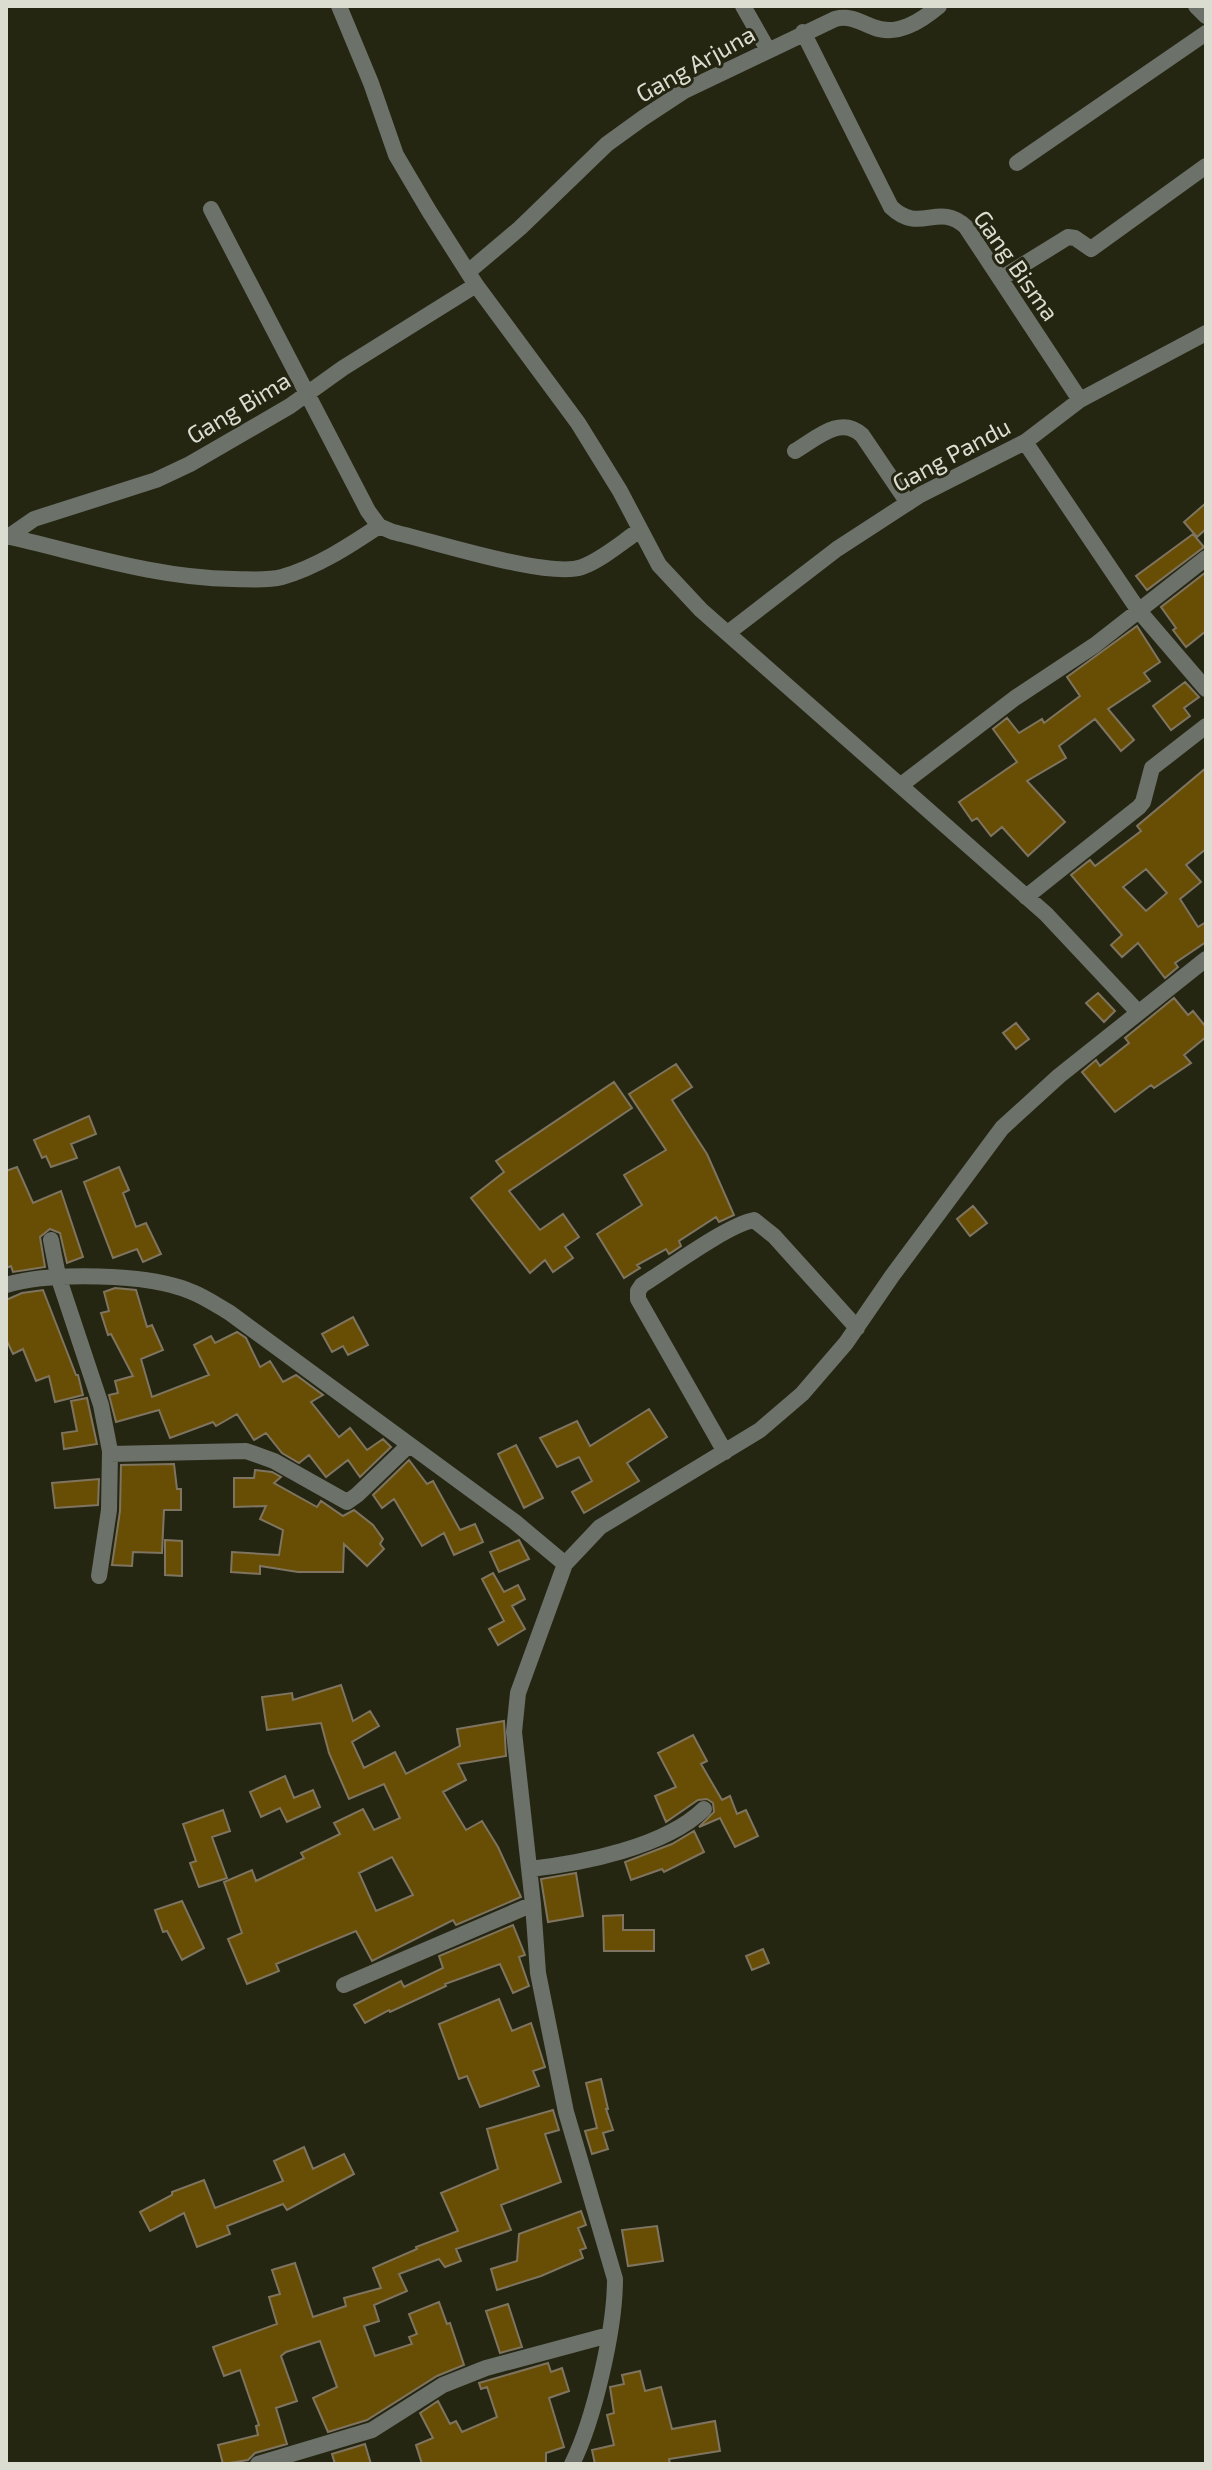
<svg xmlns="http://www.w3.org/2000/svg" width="1212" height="2470" font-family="'Exo 2',sans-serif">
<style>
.building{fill:#684e05;stroke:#7e745f;stroke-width:2;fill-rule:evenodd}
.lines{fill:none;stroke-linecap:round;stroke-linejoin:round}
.minor{stroke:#6c726a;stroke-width:16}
.labels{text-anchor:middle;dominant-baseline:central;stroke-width:6;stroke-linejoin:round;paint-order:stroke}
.street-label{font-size:24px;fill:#dcddd1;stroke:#252612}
</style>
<rect width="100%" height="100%" fill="#252612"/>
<path class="building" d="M1206,503V529L1197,537L1184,522Z
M1193,534L1204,547L1147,590L1136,576Z
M1206,572V631L1186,647L1173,630L1176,628L1161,607Z
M1137,626L1160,662L1144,673L1150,681L1108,709L1134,740L1121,751L1095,719L1059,746L1066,758L1027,781L1065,822L1028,856L1002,827L991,836L977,818L972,821L959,802L1017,762L993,729L1007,718L1019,733L1042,719L1044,723L1080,696L1067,677Z
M1185,682L1199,697L1184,708L1190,716L1171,730L1153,706Z
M1206,768V849L1186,865L1201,882L1180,899L1198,927L1206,922V942L1175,963L1178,967L1165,978L1138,943L1122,957L1111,945L1122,935L1071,875L1090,860L1095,866L1141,831L1137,826ZM1146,869L1167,893L1146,911L1123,887Z
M1098,993L1115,1011L1104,1022L1086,1003Z
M1174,998L1188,1015L1193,1011L1206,1027V1037L1184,1055L1191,1063L1154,1088L1151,1085L1115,1112L1082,1072L1096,1060L1100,1066L1129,1043L1125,1038Z
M1016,1023L1029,1039L1016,1049L1003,1033Z
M676,1064L692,1087L672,1100L707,1154L734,1215L719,1222L716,1217L679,1241L681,1246L669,1254L666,1249L637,1265L640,1268L624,1278L597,1234L642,1205L624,1175L666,1150L629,1094Z
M614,1082L632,1108L509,1191L540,1230L563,1214L579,1237L565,1247L573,1258L553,1272L545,1260L530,1273L471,1198L504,1172L496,1161Z
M89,1116L96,1134L71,1144L77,1158L51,1167L46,1156L42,1158L34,1140Z
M17,1167L33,1203L61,1191L83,1257L67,1263L60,1233L50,1229L40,1237L45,1267L13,1272L11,1266L6,1268V1171Z
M119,1167L129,1190L123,1193L136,1227L146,1223L161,1254L143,1262L137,1249L113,1258L84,1182Z
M973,1206L987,1223L970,1236L957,1219Z
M115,1288L136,1290L147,1327L152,1325L163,1350L141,1359L152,1397L209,1375L194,1345L211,1336L215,1343L237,1332L246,1338L260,1367L270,1361L283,1382L296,1375L323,1395L311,1402L339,1437L350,1428L367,1450L383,1439L391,1447L360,1477L348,1460L326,1477L309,1455L299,1463L282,1453L266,1433L254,1440L237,1414L216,1426L213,1422L170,1438L159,1410L116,1422L109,1395L118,1393L115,1381L133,1376L111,1334L108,1335L101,1313L109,1311L104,1292Z
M43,1290L76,1375H78L83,1395L55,1402L49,1376L36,1381L23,1349L13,1354L6,1339V1300L22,1293Z
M353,1317L368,1345L348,1355L343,1346L332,1352L322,1334Z
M87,1398L97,1444L64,1449L62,1433L77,1431L71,1401Z
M649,1409L667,1437L627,1463L639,1481L584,1513L572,1492L592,1481L579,1457L557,1467L540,1438L577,1421L590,1446Z
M516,1445L543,1498L524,1508L498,1454Z
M409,1460L427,1484L433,1481L460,1530L475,1524L483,1542L454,1555L444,1533L422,1546L394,1499L382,1508L373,1495Z
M174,1464L177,1489H181V1510H164L162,1553L133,1552L132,1566L112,1565L120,1511L121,1465Z
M255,1470L272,1472L281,1477L274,1483L317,1507L321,1501L343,1516L354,1510L373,1525L383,1539L380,1544L384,1549L367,1566L344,1544L343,1572H298L260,1566V1574L231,1572L232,1552L279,1555L283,1530L260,1519L266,1506L234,1507V1478H254Z
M99,1479L98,1505L55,1508L52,1483Z
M165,1540L182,1541V1576L165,1575Z
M519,1540L529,1559L499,1572L490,1552Z
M493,1573L504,1592L518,1585L525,1599L512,1606L525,1629L498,1645L489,1629L504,1621L482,1579Z
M341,1685L353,1721L370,1711L379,1726L352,1742L364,1768L395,1752L406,1774L460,1746L457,1729L504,1721L506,1756L458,1764L466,1780L443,1792L466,1830L482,1821L498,1847L521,1897L456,1925L453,1920L372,1961L356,1931L276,1964L279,1971L247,1984L228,1939L242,1933L224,1882L252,1870L256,1881L304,1858L301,1853L340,1834L334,1823L363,1809L374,1830L400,1818L384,1784L349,1799L329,1753L321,1723L267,1730L262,1697L292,1693L293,1700ZM392,1857L413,1895L376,1911L359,1873Z
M693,1735L707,1761L701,1764L722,1800L730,1796L737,1814L746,1810L758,1836L735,1847L720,1818L699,1827L714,1812L713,1803L707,1799L698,1800L666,1822L655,1796L676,1787L658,1753Z
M285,1776L294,1798L313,1790L320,1807L287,1822L280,1808L261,1817L250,1792Z
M223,1810L230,1831L212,1837L227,1878L199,1887L190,1863L196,1861L183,1824Z
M694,1831L704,1852L664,1872L662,1869L631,1880L625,1862L672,1844Z
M576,1873L583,1916L548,1922L541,1879Z
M182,1901L204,1948L182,1960L167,1931L163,1932L155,1910Z
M623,1915V1930H654V1951H604L603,1916Z
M513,1925L525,1955L519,1957L529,1986L513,1993L500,1964L445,1984L446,1986L390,2012L389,2010L365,2023L354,2005L401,1981L404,1987L443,1968L439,1956Z
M763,1949L769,1963L752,1970L746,1956Z
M499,1999L512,2031L531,2023L545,2067L533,2071L539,2086L480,2107L467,2076L459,2079L439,2024Z
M601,2079L608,2109H606L613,2130L603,2133L608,2149L592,2154L585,2131L597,2128L586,2083Z
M553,2110L559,2130L545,2134L561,2182L501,2205L511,2230L456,2249L461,2261L445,2267L439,2259L399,2274L407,2291L374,2305L379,2321L364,2326L375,2356L412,2344L409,2337L417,2334L409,2314L439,2302L447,2324L450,2323L464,2365L437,2376L367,2420L328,2432L313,2398L337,2387L320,2341L286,2352L281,2356L297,2401L276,2408L287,2444L255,2453L248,2460L223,2464L218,2445L258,2435L256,2426L259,2425L240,2370L224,2376L213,2347L277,2324L269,2297L280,2294L272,2270L295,2263L313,2317L346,2306L344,2298L381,2288L373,2268L417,2249L416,2247L458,2231L441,2193L498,2169L487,2129Z
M304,2147L313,2169L344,2154L354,2174L287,2210L283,2204L227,2226L230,2234L197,2247L184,2213L150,2231L140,2212L172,2195V2192L204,2180L215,2208L283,2181L274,2161Z
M581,2211L586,2225L578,2228L586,2248L580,2250L583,2258L541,2276L497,2290L491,2269L517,2261L519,2234Z
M657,2226L663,2261L628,2266L622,2230Z
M508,2304L522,2347L500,2353L486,2311Z
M548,2363L551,2372L562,2368L569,2391L549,2398L564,2447L546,2453V2464H422L416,2445L433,2438L420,2413L438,2401L450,2424L456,2421L462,2432L497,2417L487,2387L481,2389L479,2383Z
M640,2371L645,2391L661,2387L672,2429L715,2421L720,2451L669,2459L670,2464H595L592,2450L614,2445L607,2415L614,2413L610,2387L624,2384L622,2375Z
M365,2444L371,2464H335L332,2454Z"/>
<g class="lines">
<path class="minor" d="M339,6L371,83L396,155L429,211L476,285L578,423L620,491L659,565L701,610L1046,914L1138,1012
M743,6L768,50
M1196,6L1206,16
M803,32L891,207C920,235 938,201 966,227L1080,400
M1017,163L1206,33
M211,209L368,511L379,526L393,532C433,541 549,579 582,567C603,559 622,542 640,530
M468,272L520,228L607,144L643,118L684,91L835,19C850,15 860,22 873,27C897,37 921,21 939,6
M1000,279L1068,237L1075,238L1091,249L1206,166
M1025,442L1139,611L1206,689
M795,451C817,438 840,415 862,435L908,503
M6,536C82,553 155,578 233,579C249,579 267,581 282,577C317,567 349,546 379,526
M8,537L34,519L156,480L190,464L290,406L343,368L476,285
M729,632L837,549L920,495L1025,442L1080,400L1206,333
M901,785L1015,698L1095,645L1206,558
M1026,897L1139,807L1143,802L1152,768L1206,726
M51,1240L58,1276L101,1405L110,1451L109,1510L99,1576
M6,1285C50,1272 149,1273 192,1292C205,1297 218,1306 230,1313L515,1522L565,1564
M725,1452L638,1299V1291L642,1285C668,1269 727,1225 754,1220L774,1236L857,1328
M110,1454L246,1451L274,1461L347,1502L357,1495L409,1445
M530,1869C583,1863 665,1847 704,1809
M344,1985L533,1904
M258,2464L372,2430L443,2385L486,2368L609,2335
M572,2464C594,2420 615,2329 615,2279L566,2112L538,1973L533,1904L514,1732L518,1693L565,1564L600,1527L760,1430L802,1394L846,1343L892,1276L1002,1128L1059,1076L1206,959"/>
</g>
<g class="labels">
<g class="street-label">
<text transform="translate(695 63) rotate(-29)">Gang Arjuna</text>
<text transform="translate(1017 265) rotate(55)">Gang Bisma</text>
<text transform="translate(238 407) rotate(-31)">Gang Bima</text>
<text transform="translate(951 454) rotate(-28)">Gang Pandu</text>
</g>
</g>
<rect width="1212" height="2470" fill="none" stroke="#dcddd1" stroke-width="16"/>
</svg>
